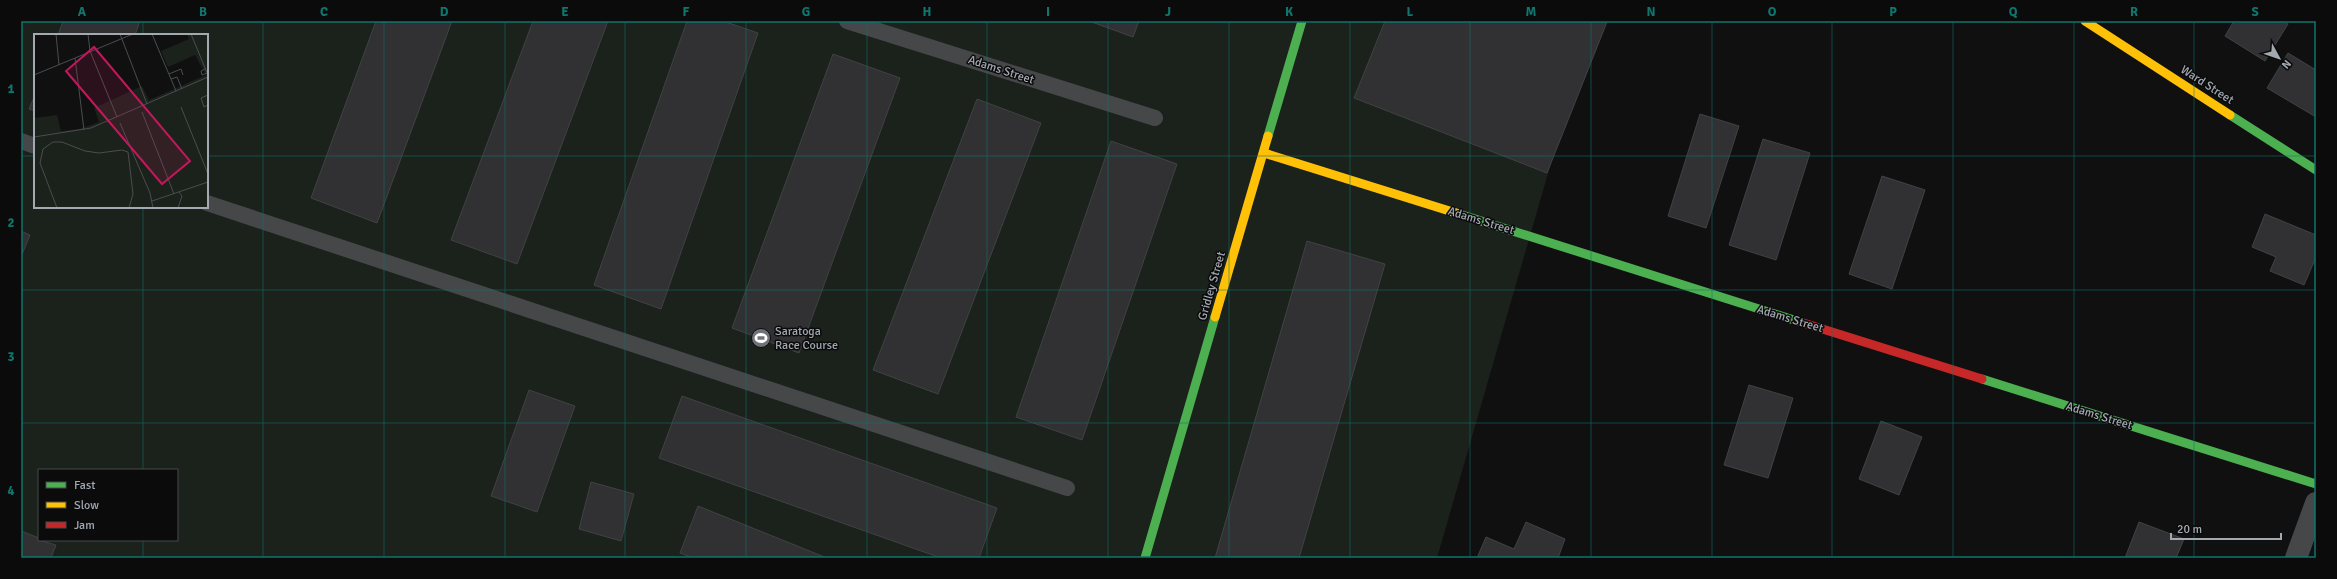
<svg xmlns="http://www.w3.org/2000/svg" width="2337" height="579" font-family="Signika,sans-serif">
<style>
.garden{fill:#1b211b;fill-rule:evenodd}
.building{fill:#313133;stroke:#404244}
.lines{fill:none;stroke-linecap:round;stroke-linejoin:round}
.lane{stroke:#454749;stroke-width:16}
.street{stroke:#454749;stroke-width:22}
.fast{stroke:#4caf50;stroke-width:9}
.slow{stroke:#ffc107;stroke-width:9}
.jam{stroke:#c62828;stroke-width:9}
.grid{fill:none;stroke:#0f766e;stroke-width:1;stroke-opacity:0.55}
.labels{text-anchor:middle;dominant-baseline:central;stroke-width:3;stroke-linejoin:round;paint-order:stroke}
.street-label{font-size:12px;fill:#a2a9b1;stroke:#0b0b0c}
.poi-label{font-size:12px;fill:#a2a9b1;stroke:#0b0b0c;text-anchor:start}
.inset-road{fill:none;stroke:#4a4d51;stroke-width:1}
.view{fill:#c2185b;fill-opacity:0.15;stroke:#c2185b;stroke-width:2}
.inset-edge{fill:none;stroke:#a2a9b1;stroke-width:2}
.neatline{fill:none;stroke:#0f766e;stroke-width:1.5}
.grid-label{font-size:13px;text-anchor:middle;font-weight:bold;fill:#0f766e}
</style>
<rect width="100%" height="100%" fill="#101011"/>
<path class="garden" d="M21,21H1592L1437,558H21ZM35,35H207V207H35ZM39,470H177V540H39Z"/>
<path class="building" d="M63,21H140L135,35H58Z
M376,21H452L377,223L311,198Z
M533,21H608L517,264L451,240Z
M687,21H723L758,33L661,309L594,285Z
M1089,21H1139L1133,37Z
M1385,21L1607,22L1547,173L1354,98Z
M2234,21H2283L2288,24L2265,61L2225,36Z
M2288,53L2316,70V117L2267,88Z
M833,54L900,78L799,353L732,328Z
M35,95V111L29,109Z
M977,99L1041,123L938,394L873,370Z
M1700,114L1739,126L1706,228L1668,216Z
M1763,139L1810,153L1776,260L1729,245Z
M1111,141L1177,164L1082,440L1016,417Z
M1882,176L1925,190L1892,289L1849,274Z
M2265,214L2316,235V257L2304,285L2270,271L2276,257L2252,247Z
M21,231L30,235L21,257Z
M1307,241L1385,264L1299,558H1215Z
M1749,385L1793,398L1768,478L1724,465Z
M529,390L575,406L537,512L491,496Z
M682,396L997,508L979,558H941L659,458Z
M1881,421L1922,437L1899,495L1859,479Z
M591,482L634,494L621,541L579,529Z
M698,506L827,558H693L680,553Z
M1526,522L1565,539L1558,558H1477L1486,537L1514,549Z
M2139,522L2184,539L2176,558H2125Z
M21,531L39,538V540L56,545L51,558H21Z"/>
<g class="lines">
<path class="lane" d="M847,21L1155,118
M21,141L35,146
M207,203L1067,488"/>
<path class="street" d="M2296,558L2316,503"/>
<path class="fast" d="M2230,115L2316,170
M1268,136L1302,21
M1456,213L1797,321
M1982,379L2316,484
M1145,558L1215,317"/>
<path class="slow" d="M2085,21L2230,115
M1264,153L1456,213
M1215,317L1268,136"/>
<path class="jam" d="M1797,321L1982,379"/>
</g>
<path class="grid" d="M143,21V35M263,21V558M384,21V558M505,21V558M625,21V558M746,21V558M867,21V558M987,21V558M1108,21V558M1229,21V558M1350,21V558M1470,21V558M1591,21V558M1712,21V558M1832,21V558M1953,21V558M2074,21V558M2194,21V558M21,156H35M207,156H2316M143,207V470M21,290H2316M21,423H2316M143,540V558"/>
<defs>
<g id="stadium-disc" transform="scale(1)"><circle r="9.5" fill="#6f7379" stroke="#0b0b0c"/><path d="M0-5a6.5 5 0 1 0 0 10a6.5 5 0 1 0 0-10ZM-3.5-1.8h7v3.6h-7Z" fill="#fff"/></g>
</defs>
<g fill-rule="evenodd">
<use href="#stadium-disc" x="761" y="338"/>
</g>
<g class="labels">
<g class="street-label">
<text transform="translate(1001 70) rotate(18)">Adams Street</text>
<text transform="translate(2207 85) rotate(33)">Ward Street</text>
<text transform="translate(1481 221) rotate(17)">Adams Street</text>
<text transform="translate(1212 286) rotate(-74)">Gridley Street</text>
<text transform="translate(1790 319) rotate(17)">Adams Street</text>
<text transform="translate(2099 416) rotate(17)">Adams Street</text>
</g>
<g class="poi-label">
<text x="775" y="331">Saratoga<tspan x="775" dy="14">Race Course</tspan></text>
</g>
</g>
<g transform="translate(34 34)">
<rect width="174" height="174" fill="#101011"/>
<path d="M153,0H174V174H0V84L23,81L27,97L45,95L65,88L60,74L108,52L115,66L172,41L161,21L134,33L127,17L155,5Z" fill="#1b211b"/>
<path class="inset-road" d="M22,0L25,31M54,0L56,17L83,83M86,0L113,70M118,0L142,57M157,0L174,41M41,24L50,96M171,35L167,37L168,41L173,39M135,40L147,35L149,41M0,41L99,0M137,45L143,43L148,55M174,61L167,64L170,73L174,71M147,73L174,140M108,78L140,160M86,89L116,159L119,174M0,103L57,94L174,43M118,167L174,148M23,174L6,129L9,115L19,108H28L51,117L65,119L88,116L94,118L99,160L95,174M144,174L148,162L145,158"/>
<path class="view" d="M60,13L156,127L128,150L32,37Z"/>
<rect width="174" height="174" class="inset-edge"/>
</g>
<rect width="2337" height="579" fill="none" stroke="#0b0b0c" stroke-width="44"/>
<rect x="38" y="469" width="140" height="72" fill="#0b0b0c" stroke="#474a4e"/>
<rect x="46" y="482" width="20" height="6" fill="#4caf50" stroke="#474a4e"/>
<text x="74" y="489" font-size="12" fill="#a2a9b1">Fast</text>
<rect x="46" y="502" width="20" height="6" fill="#ffc107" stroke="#474a4e"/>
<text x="74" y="509" font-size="12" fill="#a2a9b1">Slow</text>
<rect x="46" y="522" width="20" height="6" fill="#c62828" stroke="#474a4e"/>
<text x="74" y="529" font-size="12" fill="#a2a9b1">Jam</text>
<g transform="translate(2279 58) rotate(130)" stroke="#0b0b0c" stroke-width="3" paint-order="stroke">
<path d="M0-3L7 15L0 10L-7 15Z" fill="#a2a9b1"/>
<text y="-6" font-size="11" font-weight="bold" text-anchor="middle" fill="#a2a9b1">N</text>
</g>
<path d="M2171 533v6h110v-6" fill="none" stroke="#a2a9b1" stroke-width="2"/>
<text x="2177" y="533" font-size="12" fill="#a2a9b1" stroke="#0b0b0c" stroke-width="3" paint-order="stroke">20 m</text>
<rect x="22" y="22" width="2293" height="535" class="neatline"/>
<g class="grid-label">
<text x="82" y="16">A</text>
<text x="203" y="16">B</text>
<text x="324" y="16">C</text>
<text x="444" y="16">D</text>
<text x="565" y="16">E</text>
<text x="686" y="16">F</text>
<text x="806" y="16">G</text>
<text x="927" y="16">H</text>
<text x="1048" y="16">I</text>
<text x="1168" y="16">J</text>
<text x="1289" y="16">K</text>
<text x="1410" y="16">L</text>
<text x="1531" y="16">M</text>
<text x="1651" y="16">N</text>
<text x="1772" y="16">O</text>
<text x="1893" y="16">P</text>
<text x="2013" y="16">Q</text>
<text x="2134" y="16">R</text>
<text x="2255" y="16">S</text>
<text x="11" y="93">1</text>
<text x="11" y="227">2</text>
<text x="11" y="361">3</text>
<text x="11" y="495">4</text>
</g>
</svg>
